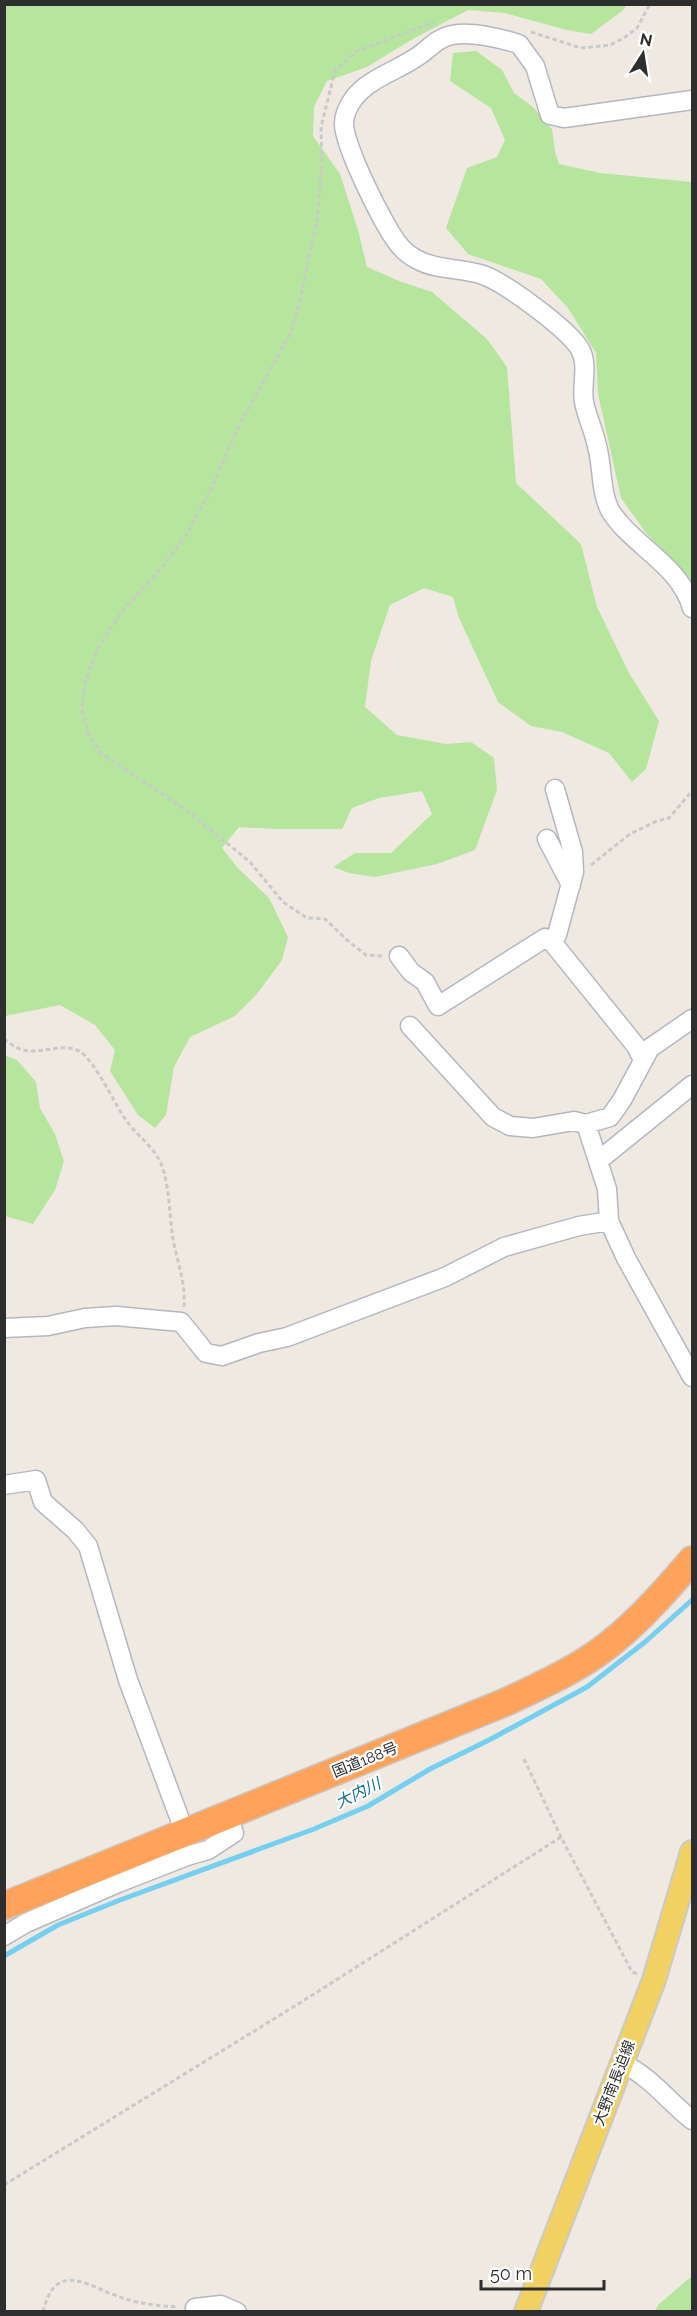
<svg xmlns="http://www.w3.org/2000/svg" width="697" height="2316" font-family="Raleway,'Noto Sans JP',sans-serif">
<style>
.green{fill:#b6e59e}
.lines{fill:none;stroke-linecap:round;stroke-linejoin:round}
.stream{stroke:#75cff0;stroke-width:5}
.minor-casing{stroke:#b4b7c1;stroke-width:21}
.major-casing{stroke:#c9c9c9;stroke-width:26}
.highway-casing{stroke:#c9c9c9;stroke-width:30}
.path{stroke:#c9c9c9;stroke-width:3;stroke-dasharray:4.5 3;stroke-linecap:butt}
.minor{stroke:#fff;stroke-width:18}
.major{stroke:#f2d163;stroke-width:22}
.highway{stroke:#ffa35c;stroke-width:27}
.labels{text-anchor:middle;dominant-baseline:central;stroke-width:4.5;stroke-linejoin:round;paint-order:stroke}
.street-label{font-size:15px;fill:#2e2e2e;stroke:#fff}
.water-label{font-size:16px;font-style:italic;fill:#0d6fa3;stroke:#fff}
</style>
<rect width="100%" height="100%" fill="#efe9e1"/>
<path class="green" d="M4,5H627L622,11L591,34L567,30L504,13L468,10L411,40L367,67L327,81L314,107L313,136L340,174L358,230L367,267L399,281L432,292L487,339L507,367L516,483L581,544L597,607L629,673L659,721L646,769L632,782L609,753L562,732L531,726L498,702L459,618L453,597L424,588L390,605L371,661L365,707L397,735L446,744L471,742L494,758L497,790L475,850L437,864L375,877L349,873L333,867L355,853H391L432,814L422,791L379,798L352,808L342,829H276L239,827L222,848L237,867L269,898L288,937L282,960L256,995L235,1016L190,1037L174,1067L166,1115L155,1128L138,1115L110,1071L115,1050L95,1025L60,1005L5,1016Z
M476,51L502,70L514,93L533,107L552,129L555,152L559,164L600,173L692,182V587L687,575L646,533L621,498L598,394L596,353L568,308L541,279L468,254L446,228L467,168L497,157L505,140L491,108L450,81L453,53Z
M4,1055L17,1060L36,1082L40,1108L55,1134L64,1161L55,1190L33,1224L5,1216Z
M692,2276V2311H655L658,2305Z"/>
<g class="lines">
<path class="stream" d="M4,1956L58,1925L120,1900L314,1829L368,1806L430,1769L491,1739L587,1687L645,1642L692,1600"/>
<g class="minor-casing">
<path id="minor" d="M692,100L564,118L550,115L535,66L519,44C499,38 473,31 452,35C441,37 433,44 425,51C404,69 371,76 354,98C349,105 344,115 344,123C343,144 385,229 400,246C404,251 412,257 418,260C436,270 460,268 480,274C502,280 568,329 580,349C589,365 581,385 584,402C587,417 594,431 597,446C603,467 600,493 611,512C634,547 680,565 692,608
M547,839L571,885
M552,942L557,935L574,872L573,852L555,789
M399,956L411,972L425,982L438,1006L545,938L552,942L636,1046L643,1060
M410,1026L493,1117L510,1126L533,1128L574,1121L586,1124L610,1117L622,1100L650,1048L692,1019
M586,1124L607,1189L609,1221L626,1258L692,1377
M598,1161L692,1085
M4,1328L48,1326L85,1318L116,1316L181,1322L206,1353L222,1356L259,1343L287,1337L445,1277L504,1247L579,1226L609,1221
M4,1485L36,1480L43,1502L75,1530L88,1546L128,1680L185,1833
M4,1936L26,1923L118,1883L187,1856L208,1850L234,1833L228,1816
M622,2063C651,2077 668,2101 692,2120
M195,2308L221,2305L237,2312"/>
</g>
<g class="major-casing">
<path id="major" d="M526,2312L654,1980L692,1852"/>
</g>
<g class="highway-casing">
<path id="highway" d="M4,1906L506,1702C542,1685 580,1668 611,1643C642,1618 667,1589 692,1560"/>
</g>
<path class="path" d="M531,32L581,48L610,45L624,38L637,28L650,4
M591,865L630,834L657,821L669,818L692,791
M382,956L366,955L347,940L325,919L307,918L283,902L250,862L190,813L101,753L88,734L82,710L85,682L98,648L123,610L163,566L186,535L209,494L237,429L290,334L300,301L317,220L322,166L321,127L335,71L357,51L434,22
M4,1039C9,1042 14,1047 20,1049C39,1056 61,1042 79,1051C96,1061 115,1106 128,1123C139,1137 156,1149 162,1166C170,1190 169,1214 173,1239C177,1261 186,1284 184,1307
M524,1759L561,1837
M4,2185L303,2001L561,1837L632,1972L638,1974
M43,2312C56,2257 90,2288 123,2298C140,2304 160,2306 178,2307"/>
<use href="#minor" class="minor"/>
<use href="#major" class="major"/>
<use href="#highway" class="highway"/>
</g>
<g class="labels">
<g class="street-label">
<text transform="translate(365 1760) rotate(-22)">国道188号</text>
<text transform="translate(614 2083) rotate(-69)">大野南長迫線</text>
</g>
<g class="water-label">
<text transform="translate(358 1793) rotate(-26)">大内川</text>
</g>
</g>
<rect width="697" height="2316" fill="none" stroke="#2e2e2e" stroke-width="12"/>
<g transform="translate(643 54) rotate(12)" stroke="#ffffff" stroke-width="4.5" paint-order="stroke">
<path d="M0-4.5L10 22L0 15L-10 22Z" fill="#2e2e2e"/>
<text y="-9" font-size="16" font-weight="bold" text-anchor="middle" fill="#2e2e2e">N</text>
</g>
<path d="M481 2280v9h123v-9" fill="none" stroke="#2e2e2e" stroke-width="3"/>
<text x="490" y="2280" font-size="18" fill="#2e2e2e" stroke="#ffffff" stroke-width="4.5" paint-order="stroke">50 m</text>
</svg>
